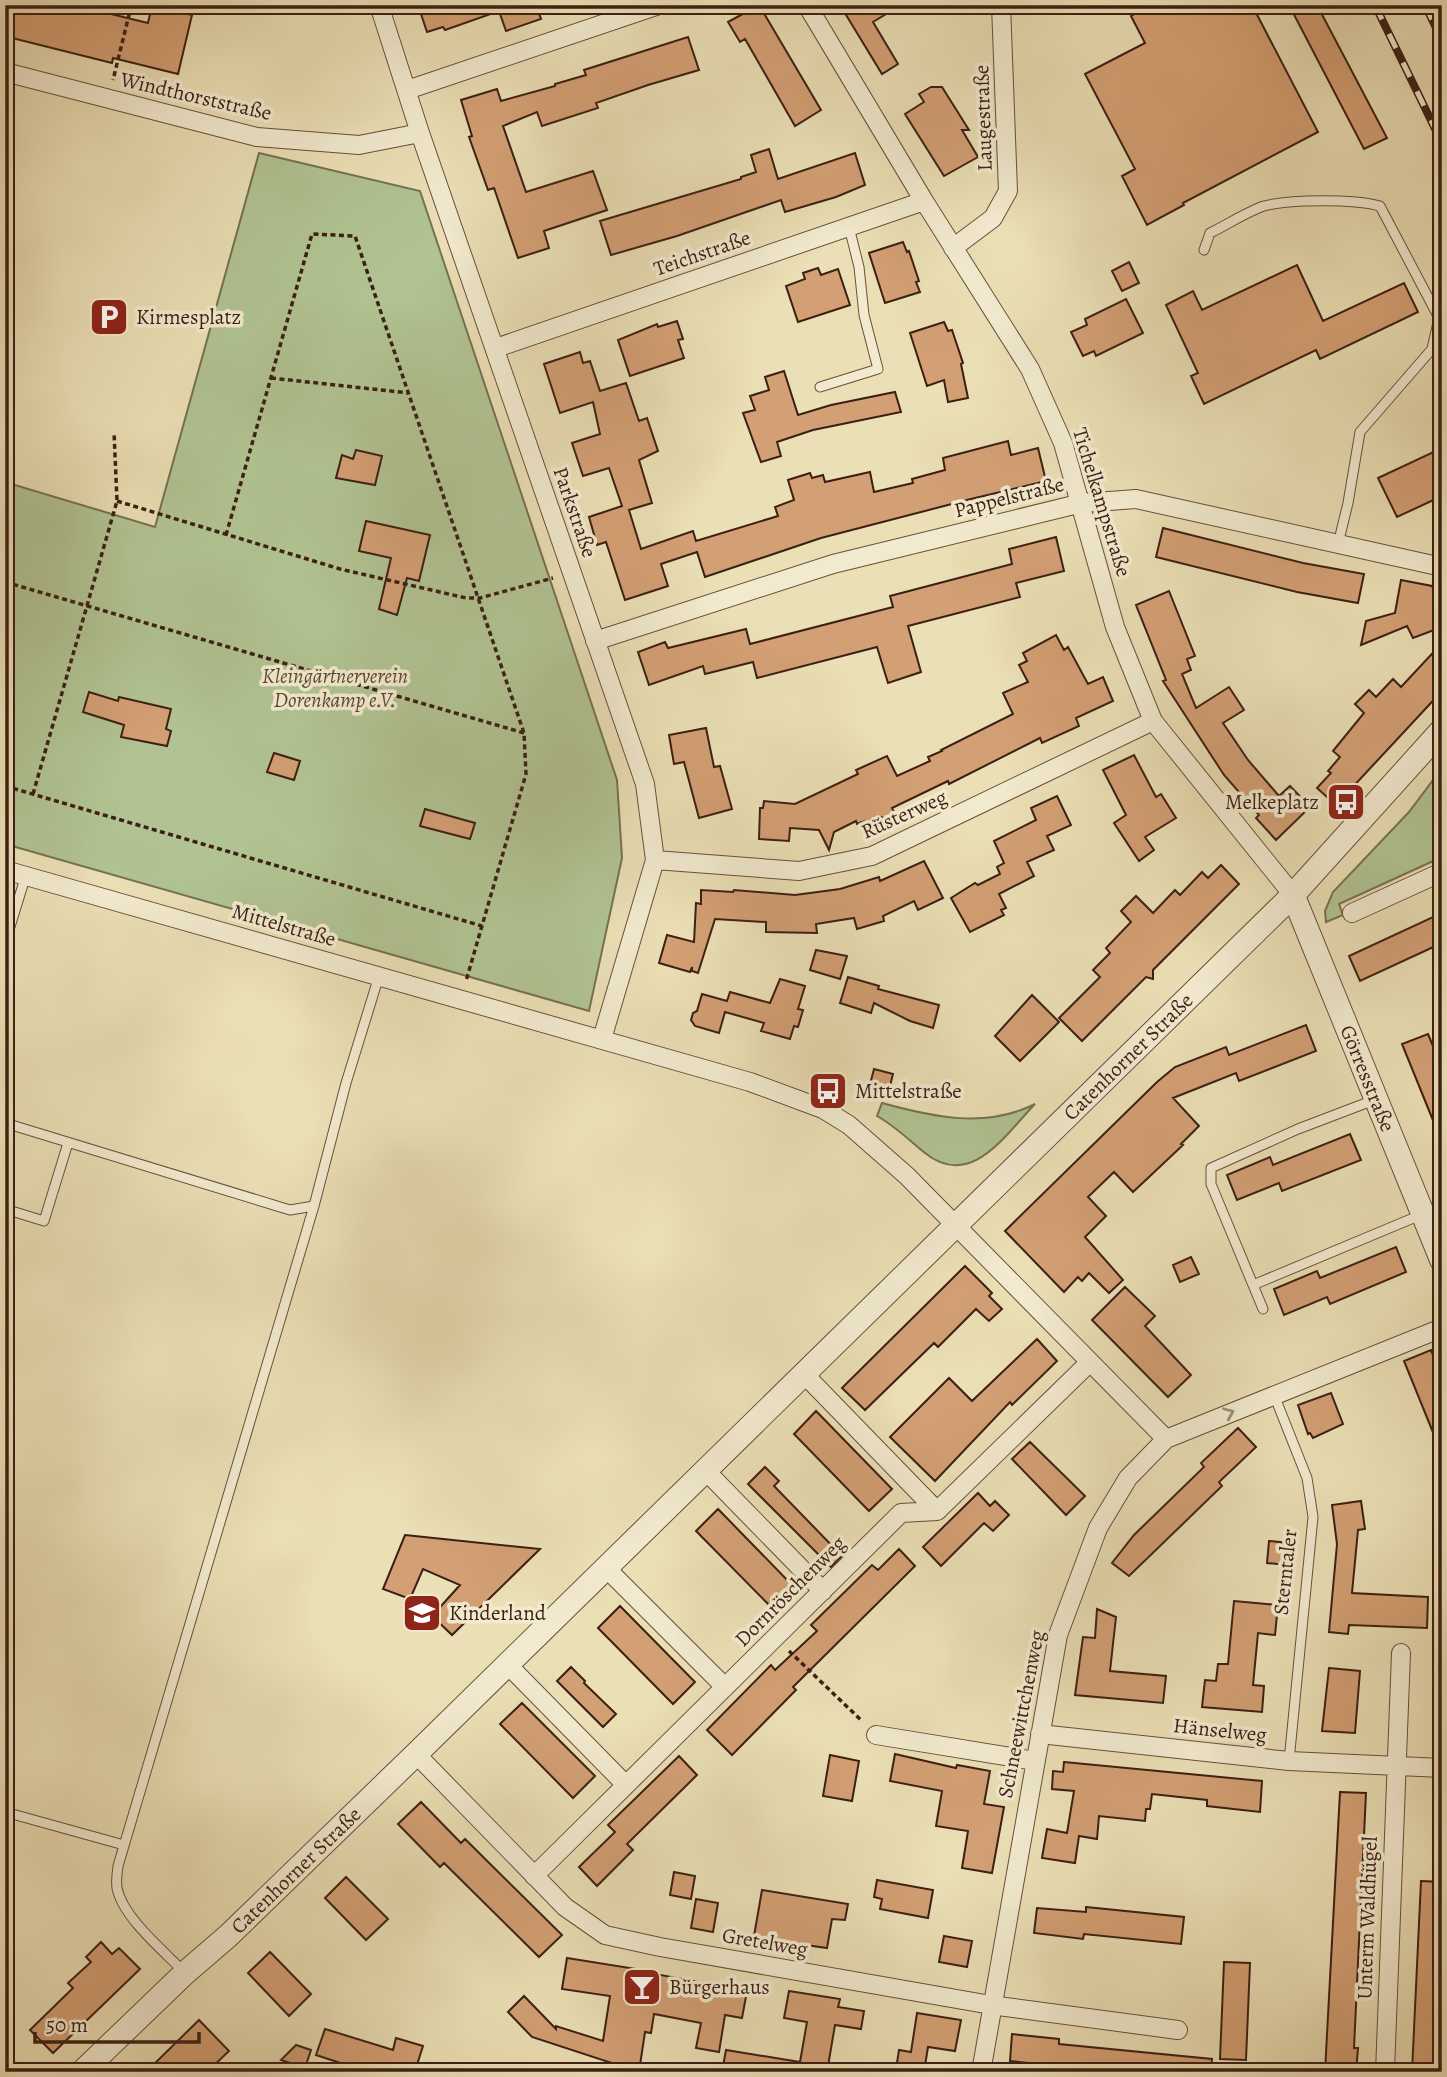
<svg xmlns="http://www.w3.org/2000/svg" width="1447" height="2077" font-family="Alegreya,serif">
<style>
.green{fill:#b1c392;stroke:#767153;stroke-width:2}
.building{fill:#d39f74;stroke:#3c1f14;stroke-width:2}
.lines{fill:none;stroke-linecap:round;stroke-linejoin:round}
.service-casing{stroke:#684f3c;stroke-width:11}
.minor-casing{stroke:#684f3c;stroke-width:20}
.tertiary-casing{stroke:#684f3c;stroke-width:25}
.path{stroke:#3c1f14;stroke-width:3.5;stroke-dasharray:5 3.5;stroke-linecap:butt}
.service{stroke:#f2eacf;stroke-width:9}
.minor{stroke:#f2eacf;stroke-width:18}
.tertiary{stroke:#f2eacf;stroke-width:23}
.rail-casing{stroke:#3c1f14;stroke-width:8}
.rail{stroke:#f2eacf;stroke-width:5;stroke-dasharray:16;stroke-linecap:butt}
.oneway{stroke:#a08f7b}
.labels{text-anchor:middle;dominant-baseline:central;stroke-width:7;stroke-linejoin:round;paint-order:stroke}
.street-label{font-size:21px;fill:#3c1f14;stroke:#f2eacf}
.poi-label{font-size:21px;fill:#3c1f14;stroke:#f2eacf;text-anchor:start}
.park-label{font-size:21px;font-style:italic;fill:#594834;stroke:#f2eacf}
</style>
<rect width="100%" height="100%" fill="#ebdfb5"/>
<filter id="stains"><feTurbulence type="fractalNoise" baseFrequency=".00286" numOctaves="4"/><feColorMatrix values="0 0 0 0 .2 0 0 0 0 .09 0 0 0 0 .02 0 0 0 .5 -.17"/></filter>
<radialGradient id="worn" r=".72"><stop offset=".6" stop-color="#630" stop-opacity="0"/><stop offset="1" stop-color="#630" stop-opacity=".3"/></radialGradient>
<path class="green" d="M259,153L420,191L617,780L622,858L589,1011L5,844V482L155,527Z
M1442,768V857L1339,904L1343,915L1326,922L1325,911L1333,892L1409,812Z
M882,1103C933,1117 986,1129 1035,1104C1005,1135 971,1190 925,1153C909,1140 895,1126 877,1116Z"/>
<path class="building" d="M16,5H74L148,23L152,5L192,15L178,74L113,58L112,63L8,37Z
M418,5H536L541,19L506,31L499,11L445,30L443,27L427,32Z
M759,5L821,110L795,126L745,39L740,42L728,22Z
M840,5H901L873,22L898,64L882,74Z
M1131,5H1252L1318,132L1183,203L1184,205L1147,225L1122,176L1135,169L1085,74L1145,43L1131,16L1136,13Z
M1289,5H1317L1387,138L1364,149Z
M688,37L699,70L648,85L596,103L598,108L542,126L537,112L503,126L526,192L593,171L607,210L544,231L549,248L518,258L494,188L488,190L469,137L472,136L461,100L497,89L501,101L555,86V84L586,75L584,70Z
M931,87H942L969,130H962L978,157L944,176L905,114L924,102L919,94Z
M769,149L778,179L855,153L865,185L836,197L785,212L781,200L677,236L611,255L600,221L741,179V177L756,172L751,155Z
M903,242L907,252L909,251L919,281L916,282L920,292L885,303L869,253Z
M1129,262L1139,283L1122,291L1112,271Z
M1297,265L1323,321L1404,283L1418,312L1320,359L1316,350L1204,404L1191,376L1198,373L1166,305L1193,291L1202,310Z
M818,268L821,275L838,269L850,305L798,322L786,286L805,279L803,273Z
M1126,299L1143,333L1096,356L1094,351L1083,356L1071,332L1087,325L1085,319Z
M677,321L683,339L678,340L684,358L630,376L618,340L657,324L658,327Z
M944,322L948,331L952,330L963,363L961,364L968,398L948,402L944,380L927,386L910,333Z
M580,352L583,363L590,361L600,391L626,383L639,421L647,418L658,451L639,460L652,503L629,510L641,549L693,531L696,541L778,516L775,507L794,500L788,480L810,473L812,478L823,475L825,482L870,472L874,492L913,483L912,479L945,470L943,458L1008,441L1011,455L1038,448L1046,481L971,499L821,538L705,577L697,552L661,564L668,586L625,600L606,542L597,545L589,517L622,506L609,468L583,476L572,443L600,434L593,402L560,413L544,364Z
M784,371L798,415L831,405L895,392L901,412L813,430L777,442L781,456L761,462L743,413L755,410L750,396L769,390L765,377Z
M1442,448V496L1397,517L1378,478Z
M356,450L382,456L375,485L336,478L342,455L353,459Z
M366,521L430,535L419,581L407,578L397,615L379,609L391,558L359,551Z
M1163,528L1303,563L1364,574L1358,603L1297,592L1156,557Z
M1056,537L1064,571L1016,583L1020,597L908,626L921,672L888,683L877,647L757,678L753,662L705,674L703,666L649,685L638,652L665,642L668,648L746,629L750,644L893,607L890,596L1012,564L1009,549Z
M1401,580L1432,586L1442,608V627L1413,638L1407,626L1361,645L1366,621L1395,613Z
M1169,591L1195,656L1187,659L1191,670L1182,674L1196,708L1229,687L1244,710L1223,723L1248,760L1279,796L1290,786L1310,807L1276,840L1256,818L1259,815L1224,775L1163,681L1166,680L1136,605Z
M1056,635L1064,650L1068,647L1088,684L1103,677L1113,701L1076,718L1079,726L1042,743L1040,738L949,784L948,781L892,808L899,822L881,817L867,824L865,821L857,824L856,821L834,832L829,850L819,830L790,828L789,841L759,839L760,808H763L764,801L795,804L858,774L856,770L887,756L897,776L930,761L928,757L942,751L941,750L1013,714L1003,693L1028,682L1019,665L1027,661L1023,653Z
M1442,643V691L1336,805L1317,788L1331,773L1328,771L1340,757L1333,751L1364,713L1355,704L1369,690L1376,697L1393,679L1401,687Z
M89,692L118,701L119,697L171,709L166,729L171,731L167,746L121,737L124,725L83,712Z
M706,728L714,767L720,766L732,809L699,818L684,762L674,764L669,735Z
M274,753L300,761L294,780L267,772Z
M1134,755L1156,797L1161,794L1176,818L1145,837L1154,850L1139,861L1114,823L1126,815L1103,770Z
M1057,796L1071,825L1047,836L1054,850L1027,862L1034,876L999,894L1006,908L1001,910L1004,915L970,932L951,898L975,883L978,885L1000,874L997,867L1004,863L994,841L1036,820L1031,808Z
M425,809L475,823L470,839L420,826Z
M924,861L943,898L918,910L914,901L883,916L884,921L857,929L854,918L816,924L817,933L766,932V922L715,919L698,973L692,971V967L690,972L659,963L667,935L694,942L696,903L701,904V890L733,892L734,890L795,895L840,889L879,877L880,881Z
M1221,865L1239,884L1153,970V979L1146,977L1082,1041L1059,1018L1100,977L1093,970L1110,953L1106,948L1131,922L1121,911L1136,896L1153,913L1175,890L1180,895L1202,872L1208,878Z
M1433,917L1442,936V943L1360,981L1349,956Z
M816,950L847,956L840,979L810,970Z
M848,977L879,986L878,989L939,1005L933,1028L910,1021L874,1003L871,1013L840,1003Z
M780,979L805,986L798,1009L803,1010L798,1027L794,1026L790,1039L761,1031L764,1023L725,1012L719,1033L695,1026L691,1020L693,1013L697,1011L702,994L727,1001L730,992L770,1003Z
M1032,995L1059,1022L1020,1061L995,1036Z
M1306,1025L1316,1051L1239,1081L1236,1073L1173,1098L1199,1126L1181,1144L1183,1145L1133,1192L1114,1172L1088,1197L1106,1216L1085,1237L1123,1280L1109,1293L1089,1273L1082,1281L1078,1277L1064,1292L1005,1231L1157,1082L1175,1067L1226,1047L1229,1055Z
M1428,1034L1442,1068L1441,1140L1402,1044Z
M874,1069L893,1074L888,1094L869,1088Z
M1350,1134L1361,1160L1282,1191L1279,1183L1237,1200L1227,1175L1270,1157L1273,1165Z
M1396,1247L1406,1272L1330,1304L1327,1297L1284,1315L1274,1289L1317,1271L1320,1278Z
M1191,1257L1199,1274L1180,1282L1173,1265Z
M965,1266L992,1293L989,1296L1002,1309L989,1321L976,1309L938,1347L934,1343L865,1410L842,1388Z
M1125,1287L1155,1316L1145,1326L1191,1375L1168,1397L1092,1320Z
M1037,1339L1057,1361L1012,1405L1010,1402L935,1481L890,1437L949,1378L972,1401Z
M1431,1350L1442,1377L1441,1452L1404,1361Z
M1331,1393L1343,1424L1313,1438L1310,1433L1308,1434L1298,1405Z
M816,1411L892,1489L869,1511L794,1434Z
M1238,1428L1256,1447L1219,1482L1222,1486L1129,1576L1112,1563L1134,1535L1204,1467L1201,1463Z
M1030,1442L1085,1496L1066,1515L1012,1459Z
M765,1467L779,1481L774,1486L842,1556L831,1567L748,1484Z
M978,1493L990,1506L995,1501L1009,1515L993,1531L984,1523L941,1566L923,1547Z
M1361,1501L1365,1529L1358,1530L1352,1593L1428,1597L1427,1628L1349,1625L1348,1634L1329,1632L1337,1544L1332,1505Z
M718,1509L793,1586L771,1607L696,1531Z
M405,1535L540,1549L452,1635L432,1616L460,1585L423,1569L410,1599L383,1589Z
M1269,1541L1289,1543L1287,1565L1267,1563Z
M899,1549L915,1566L793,1687L796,1690L732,1755L707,1730L771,1665L775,1670L817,1631L811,1625L872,1565L878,1570Z
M1234,1601L1278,1605L1275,1635L1258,1633L1253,1685L1264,1686L1262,1712L1202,1707L1205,1680L1216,1681L1218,1664H1228Z
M620,1606L695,1682L673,1704L598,1628Z
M1097,1609L1116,1617L1110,1671L1166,1676L1163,1703L1075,1695L1083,1637L1095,1638Z
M571,1667L585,1681L584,1683L616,1714L603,1727L557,1681Z
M1329,1668L1360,1671L1355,1733L1322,1731Z
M522,1703L595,1776L573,1798L500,1724Z
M895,1754L956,1768L957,1765L990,1771L984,1804L1004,1807L992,1873L962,1868L968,1831L936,1826L942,1791L890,1781Z
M830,1755L859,1761L852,1801L823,1796Z
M679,1756L697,1775L627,1844L633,1850L597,1886L579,1867L615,1832L608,1825Z
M1064,1762L1262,1781L1260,1812L1207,1806V1800L1152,1794L1150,1809H1146L1145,1821L1099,1816L1097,1839L1079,1836L1075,1863L1042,1858L1047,1829L1067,1833L1074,1791L1052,1789L1053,1771L1063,1772Z
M1340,1792L1366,1793L1354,2048H1358L1356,2072H1325Z
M421,1802L461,1843L465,1839L562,1935L539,1957L444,1863L440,1867L398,1824Z
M674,1872L695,1876L691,1899L670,1895Z
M346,1877L388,1919L366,1940L325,1898Z
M877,1880L933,1890L928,1918L880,1909L882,1899L874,1897Z
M1421,1881L1442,1882V2072H1412Z
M762,1890L848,1904L845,1920L832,1919L827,1948L756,1938L754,1936Z
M696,1899L718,1903L713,1932L691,1928Z
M1086,1907L1184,1917L1181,1944L1084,1934L1083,1939L1034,1933L1037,1908L1086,1912Z
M944,1936L972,1941L967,1967L939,1962Z
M101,1942L112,1954L119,1948L140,1969L53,2053L30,2030L73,1988L68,1983L91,1962L86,1957Z
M270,1952L311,1994L289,2016L248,1973Z
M567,1958L655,1972V1974L747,1991L742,2018L725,2015L719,2052L696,2048L701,2023L654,2014L651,2033L645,2032L639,2072L532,2037L508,2012L524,1996L556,2029V2026L603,2041L610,1996L562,1989Z
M1224,1962L1250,1963L1246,2060L1220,2059Z
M789,1991L840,1999L838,2007L864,2011L861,2029L835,2025L827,2072H722L726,2050L800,2062L807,2022L784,2018Z
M917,2013L961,2020L955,2051L928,2047L924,2072L896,2069L899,2050L911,2052Z
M199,2020L229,2051L207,2072H146Z
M325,2029L393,2050L396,2038L423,2046L415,2071L390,2063L387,2072H368L316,2055Z
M1012,2034L1059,2039V2044L1212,2059L1211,2072L1056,2071L1057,2066L1010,2061Z
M296,2045L311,2050L305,2068L281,2060Z"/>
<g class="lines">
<g class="service-casing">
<path id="service" d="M1204,250L1210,233C1227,225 1246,212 1264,206C1291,199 1354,199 1380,206L1439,318L1432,349L1360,432L1348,503L1338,544
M820,387L878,369L864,315L859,267L849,227
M5,943L26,875
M5,1123L290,1210L314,1206L346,1083L379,976
M5,1209L44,1221L68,1143
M1253,1285L1423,1214
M1263,1309L1211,1184V1168L1298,1129L1374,1100
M1274,1395L1307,1478L1313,1517L1289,1761
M5,1812L124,1845
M185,1973C164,1951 123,1918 117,1888C116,1881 117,1873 118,1866L314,1206"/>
</g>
<g class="minor-casing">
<path id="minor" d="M379,5L420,133L645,784L655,860L602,1039
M807,5L924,201L1030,369L1063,443L1115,627L1153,721L1293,895
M5,72L257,137L359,145L420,133
M407,90L659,5
M953,248L993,218L1008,191L1001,5
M496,348L924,201
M595,641L833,564L1082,503L1136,499L1442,567
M655,860L799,871L872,856L1153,721
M5,870L750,1082L823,1109L849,1125L907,1176L1166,1439L1128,1478L1098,1528L1058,1635L981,2072
M1352,913L1442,872
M805,1375L937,1511
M1166,1439L1442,1328
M705,1470L823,1591
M605,1567L725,1687
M507,1664L625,1784
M1040,1734L1289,1761L1442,1768
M876,1735L1035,1761
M416,1754L565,1907L605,1935L660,1947L991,2005L1178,2030
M534,1876L901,1513L937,1511L1090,1362
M1385,2072L1401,1653"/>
</g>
<g class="tertiary-casing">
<g id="tertiary">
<path id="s1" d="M1293,895L1442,1261"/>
<path id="s2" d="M82,2072L185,1973L228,1936L416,1754L1293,895L1442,730"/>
</g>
</g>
<path class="path" d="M86,5L129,15L113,80
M192,5L224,13
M129,15L131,5
M271,378L409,393
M117,501L340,569L466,598H480L553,578
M226,535L312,234L355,236L524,733L526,774L466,981
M5,582L524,733
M5,786L482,926
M33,794L117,501L114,432
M789,1651L862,1721"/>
<use href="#service" class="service"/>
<use href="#minor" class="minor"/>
<use href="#tertiary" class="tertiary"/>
<g class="rail-casing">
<path id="rail" d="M1375,5L1442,143
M1425,5L1442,40"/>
</g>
<use href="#rail" class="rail"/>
</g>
<defs><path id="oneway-chevron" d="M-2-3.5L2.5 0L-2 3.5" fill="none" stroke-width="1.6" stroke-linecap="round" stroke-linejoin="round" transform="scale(1.75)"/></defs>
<use class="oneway" href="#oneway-chevron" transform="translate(1229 1413) rotate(-23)"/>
<defs>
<g id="parking-square" transform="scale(2.0125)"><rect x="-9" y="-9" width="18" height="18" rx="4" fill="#8f2418" stroke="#f2eacf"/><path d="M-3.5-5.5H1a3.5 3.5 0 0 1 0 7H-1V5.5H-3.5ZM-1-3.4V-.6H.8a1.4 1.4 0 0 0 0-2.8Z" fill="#fff"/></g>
<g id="bus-square" transform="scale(2.0125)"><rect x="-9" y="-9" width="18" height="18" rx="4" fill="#8f2418" stroke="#f2eacf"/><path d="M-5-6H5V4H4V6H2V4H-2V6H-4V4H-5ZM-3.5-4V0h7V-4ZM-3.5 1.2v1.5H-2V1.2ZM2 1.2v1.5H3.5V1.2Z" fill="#fff"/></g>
<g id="school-square" transform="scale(2.0125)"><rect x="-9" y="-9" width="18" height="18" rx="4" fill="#8f2418" stroke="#f2eacf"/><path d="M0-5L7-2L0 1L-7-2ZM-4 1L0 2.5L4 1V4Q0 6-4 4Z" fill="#fff"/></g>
<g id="bar-square" transform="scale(2.0125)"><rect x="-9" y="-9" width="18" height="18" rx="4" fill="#8f2418" stroke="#f2eacf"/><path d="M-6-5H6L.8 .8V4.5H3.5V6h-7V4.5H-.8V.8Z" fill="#fff"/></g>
</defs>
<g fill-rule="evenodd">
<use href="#parking-square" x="109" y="317"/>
<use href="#bus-square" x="1346" y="802"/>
<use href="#bus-square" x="828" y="1091"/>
<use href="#school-square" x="422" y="1613"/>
<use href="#bar-square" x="642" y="1987"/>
</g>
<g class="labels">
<g class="street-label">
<text transform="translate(196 96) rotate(13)">Windthorststraße</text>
<text transform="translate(983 118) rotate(-92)">Laugestraße</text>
<text transform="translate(702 253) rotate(-19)">Teichstraße</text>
<text transform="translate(1009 497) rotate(-14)">Pappelstraße</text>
<text transform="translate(1102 502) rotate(73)">Tichelkampstraße</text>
<text transform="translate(575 512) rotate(71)">Parkstraße</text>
<text transform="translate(904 814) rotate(-24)">Rüsterweg</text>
<text transform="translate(284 925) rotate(16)">Mittelstraße</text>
<text stroke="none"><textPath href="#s2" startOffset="1458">Catenhorner Straße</textPath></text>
<text stroke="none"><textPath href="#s1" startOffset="198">Görresstraße</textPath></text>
<text transform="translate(1285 1572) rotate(-84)">Sterntaler</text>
<text transform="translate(790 1591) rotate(-45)">Dornröschenweg</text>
<text transform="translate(1021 1714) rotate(-79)">Schneewittchenweg</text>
<text transform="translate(1220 1730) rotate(6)">Hänselweg</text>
<text stroke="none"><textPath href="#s2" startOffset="294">Catenhorner Straße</textPath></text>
<text transform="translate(1367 1918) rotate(-88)">Unterm Waldhügel</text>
<text transform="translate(765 1942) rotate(10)">Gretelweg</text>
</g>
<g class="poi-label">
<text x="136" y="317">Kirmesplatz</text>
<text x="1319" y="802" text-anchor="end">Melkeplatz</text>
<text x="855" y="1091">Mittelstraße</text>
<text x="449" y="1613">Kinderland</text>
<text x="669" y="1987">Bürgerhaus</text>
</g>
<g class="park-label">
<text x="335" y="676">Kleingärtnerverein<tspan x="335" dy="24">Dorenkamp e.V.</tspan></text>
</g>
</g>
<rect width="1447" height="2077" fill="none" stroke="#ebdfb5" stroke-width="28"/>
<rect x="7" y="7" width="1433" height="2063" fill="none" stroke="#3c1f14" stroke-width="3.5"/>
<rect x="14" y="14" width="1419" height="2049" fill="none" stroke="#3c1f14" stroke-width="2"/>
<path d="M35 2032v10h164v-10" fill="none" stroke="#3c1f14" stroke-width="3.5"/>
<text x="46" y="2032" font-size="21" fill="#3c1f14" stroke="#f2eacf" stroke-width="5" paint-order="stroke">50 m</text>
<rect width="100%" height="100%" filter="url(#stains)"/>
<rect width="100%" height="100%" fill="url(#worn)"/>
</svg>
